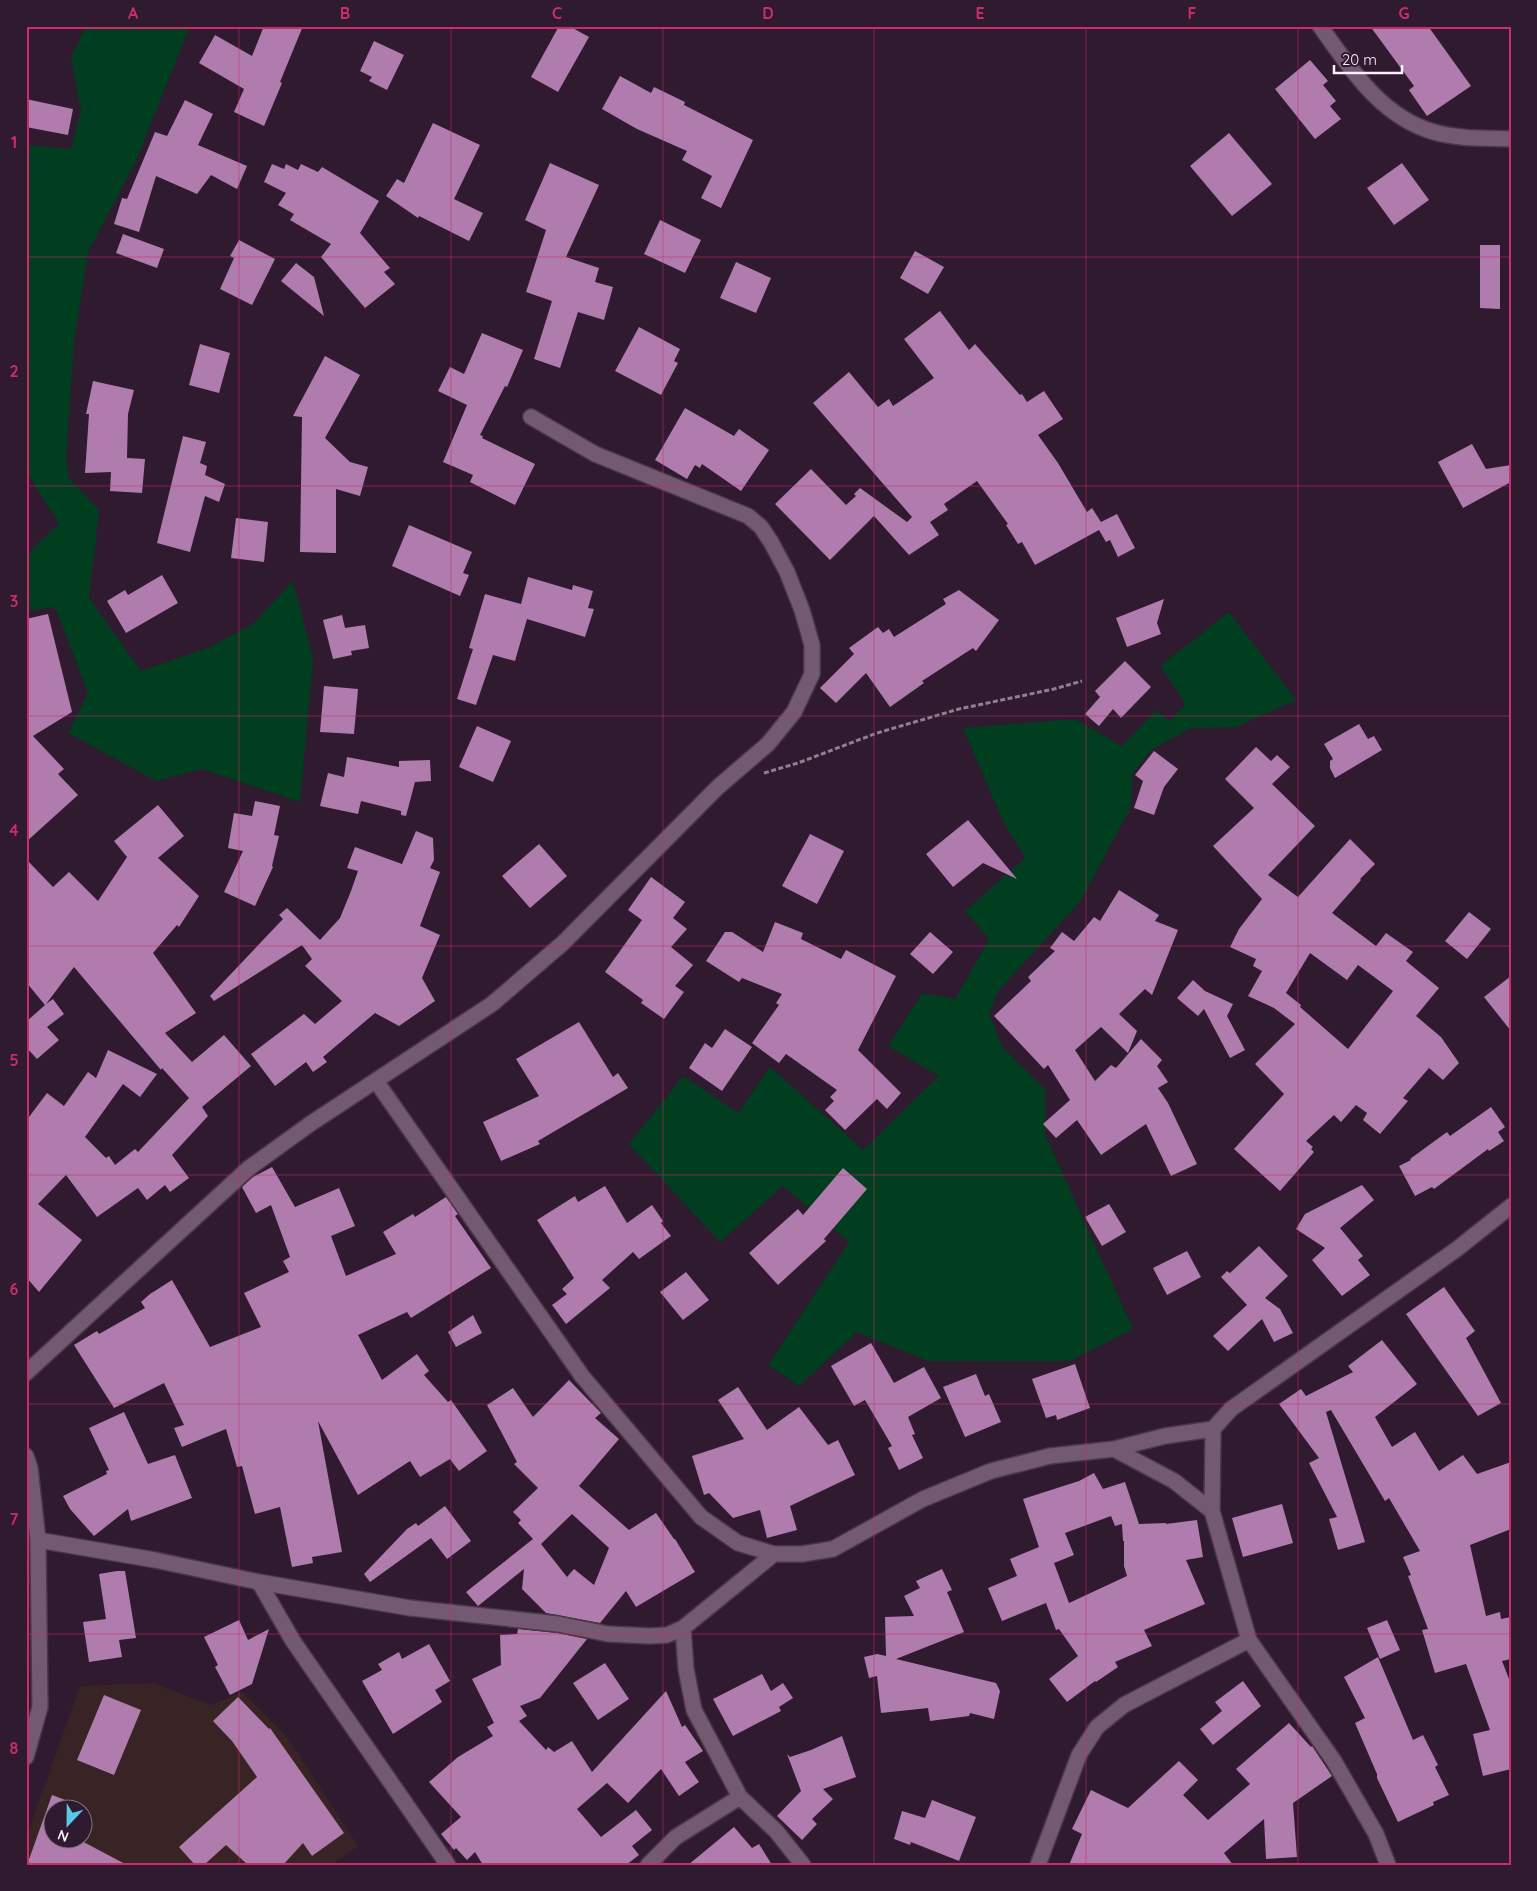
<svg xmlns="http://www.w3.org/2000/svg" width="1537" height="1891" font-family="Quicksand,sans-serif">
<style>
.education{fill:#382425;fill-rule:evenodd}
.green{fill:#003e1f}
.building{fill:#b07cae;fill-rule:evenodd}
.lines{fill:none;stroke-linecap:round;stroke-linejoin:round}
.minor-casing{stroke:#4a3849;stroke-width:18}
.path{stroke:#917f90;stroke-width:3;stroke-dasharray:5 2.5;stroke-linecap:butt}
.minor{stroke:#735a72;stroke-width:15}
.grid{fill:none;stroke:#c82e6b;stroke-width:1;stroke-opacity:0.55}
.neatline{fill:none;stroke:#c82e6b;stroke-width:2}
.grid-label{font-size:16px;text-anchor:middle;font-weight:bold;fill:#c82e6b}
</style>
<rect width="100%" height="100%" fill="#2f1a2f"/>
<path class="education" d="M153,1683L211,1705L242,1692L288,1738L358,1846L332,1865H26V1838L80,1686ZM52,1808H82V1838H52Z"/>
<path class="green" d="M86,26H190L135,163L88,252L74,342L66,457L69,478L99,510L89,598L141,671L210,647L253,624L293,581L313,659L300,802L202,769L156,781L68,733L88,693L55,607L26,611V555L59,524L26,471V145L71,149L81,110L71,58Z
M1229,612L1296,700L1236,727L1191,728L1151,750L1133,773L1130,809L1080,902L999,990L989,1013L1002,1047L1045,1089V1135L1133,1329L1070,1361H928L857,1332L799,1386L768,1365L849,1242L783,1186L720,1242L629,1144L683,1076L738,1113L770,1067L863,1150L939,1076L888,1046L922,993L955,999L989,939L965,911L1025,858L1001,817L963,728L1074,719L1122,746L1156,710L1169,721L1186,704L1160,666Z"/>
<path class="building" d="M264,26H303L280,82L282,83L264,126L234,112L244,89L199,63L215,35L252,56Z
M559,26H569L589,37L558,92L531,77Z
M1370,26H1428L1471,86L1427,116L1409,90L1414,86Z
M374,41L404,55L387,90L369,81L372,77L360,71Z
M1310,60L1328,81L1323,85L1336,101L1330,106L1341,119L1315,139L1275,89Z
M620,76L651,93L654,87L685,102L684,105L753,140L721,208L701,198L712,176L682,160L687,151L637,129L602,109Z
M26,99L73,109L68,135L26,127Z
M185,100L213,114L198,145L247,166L237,189L211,175L197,194L156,176L139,232L114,224L122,198L127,199L155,132L167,136Z
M433,123L480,145L454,199L483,213L469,241L419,216L418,218L386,196L397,179L404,183Z
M1229,133L1272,184L1232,216L1190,166Z
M550,163L599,185L566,257L599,268L595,282L613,287L604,320L578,312L560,368L534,359L552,301L526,292L546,230L525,220Z
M1402,163L1429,200L1394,225L1367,188Z
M272,164L284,169L286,164L298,170L301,164L318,172L322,167L379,201L360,233L390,268L384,272L395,284L365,308L321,257L331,244L290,220L294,214L278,205L286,193L264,182Z
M660,220L701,240L685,273L644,254Z
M123,234L164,249L157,268L116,253Z
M239,240L275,259L252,305L220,289L234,258L230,256Z
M1480,245H1500V309L1480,308Z
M915,251L944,267L928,294L900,278Z
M736,262L771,278L756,313L720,298Z
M296,263L314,277L324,316L281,281Z
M940,311L969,350L975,344L1020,395L1022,394L1027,402L1044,391L1063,419L1038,435L1058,463L1087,512L1092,508L1101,522L1117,514L1135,548L1118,557L1110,540L1106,542L1099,530L1035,565L1022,542L1018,544L1006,525L1008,524L977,481L944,504L948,510L930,522L939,535L909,555L874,516L830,560L775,504L811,469L846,505L856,496L854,494L860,488L907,522L912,517L813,403L849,372L878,407L889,399L893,406L934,378L904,339Z
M639,327L680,349L674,361L678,363L661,395L615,371Z
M482,333L523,350L507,387L505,386L480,435L483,436L482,438L535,464L515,505L470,482L473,475L443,462L467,405L438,391L450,367L464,374Z
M200,344L230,353L219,393L189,385Z
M325,356L360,375L325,438L350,462L368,467L360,496L336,489V553L300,552L302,417L293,416Z
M93,381L134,390L128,414L127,458L145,459L142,493L110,491L111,472L85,473L89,414H86Z
M685,408L734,436L739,429L769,450L741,491L702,464L700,468L695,465L687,479L655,460Z
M183,436L206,442L200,463L207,466L205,475L225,484L219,502L205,496L190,552L157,543Z
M1472,444L1486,469L1511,465V482L1463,508L1438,462Z
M236,518L268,522L264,562L231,558Z
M409,525L472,552L463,573L469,575L460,596L392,566Z
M162,575L178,603L126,633L107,601L125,590L128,595Z
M528,577L572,590L573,585L593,591L588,608L594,609L585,637L527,619L515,661L493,655L476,705L457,699L473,649L469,648L485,594L521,604Z
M959,590L999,620L976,651L973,648L922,681L924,683L890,707L866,673L836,703L820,688L854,654L849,648L878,627L883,633L889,629L894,637L946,604L943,599Z
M1164,599L1157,623L1161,634L1127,647L1116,618Z
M48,614L72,712L33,736L64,769L58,774L78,795L26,842V619Z
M342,615L345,628L365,625L369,648L351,651L352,655L333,659L323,620Z
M1125,661L1151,687L1121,718L1113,709L1099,726L1085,714L1100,697L1095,691Z
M324,686L358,689L354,734L320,732Z
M1359,724L1368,739L1374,736L1382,750L1335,778L1330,768V761L1333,759L1324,744Z
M477,726L511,741L493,782L459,767Z
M1256,747L1271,761L1277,755L1290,767L1272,784L1315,826L1268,875L1298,897L1350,839L1375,864L1360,879L1361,880L1332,913L1376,946L1386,933L1413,952L1406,961L1439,988L1416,1016L1441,1037L1459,1063L1443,1080L1429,1068L1403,1098L1408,1101L1380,1134L1363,1120L1367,1113L1356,1105L1341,1122L1334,1115L1306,1141L1313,1147L1311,1149L1314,1152L1280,1191L1234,1149L1284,1094L1255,1064L1295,1024L1274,1008L1248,996L1262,971L1253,966L1256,959L1230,947L1239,929L1262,899L1213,846L1254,808L1225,779ZM1310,953L1347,980L1358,965L1393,991L1348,1049L1300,1007L1301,1005L1286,993Z
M1154,751L1178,769L1164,787L1154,815L1134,808L1143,781L1135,775Z
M347,757L399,767V761L430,760L431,781L415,782L406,816L401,815V811L361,801L358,814L320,806L328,773L344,777Z
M255,801L280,806L274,835L279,836L272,866L273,867L255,906L224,892L243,851L228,848L234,813L252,816Z
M158,805L184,836L158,858L199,896L179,927L177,925L153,953L196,1013L165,1033L192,1062L224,1035L251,1066L202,1107L208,1116L172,1155L189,1178L170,1192L165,1185L147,1200L138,1188L97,1217L66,1175L38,1204L82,1240L39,1292L26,1277V1121L47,1093L64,1106L88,1072L96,1078L108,1050L157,1074L140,1097L123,1084L85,1137L106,1158L109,1156L115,1165L135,1149L138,1152L189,1098L162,1068L161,1070L74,967L46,1004L53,999L64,1014L47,1027L59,1040L37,1059L26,1047V1022L45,1005L26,982V859L53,887L69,872L98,901L127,857L114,841Z
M968,820L1017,879L983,863L953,887L926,854Z
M416,831L433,838L434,860L430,868L440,872L420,926L440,935L422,978L435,1001L399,1026L375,1013L323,1057L327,1062L313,1072L306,1062L275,1086L251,1054L304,1014L315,1024L342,1001L305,966L312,959L302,945L214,1001L210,996L283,919L279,915L287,908L320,940L340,918L351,891L358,871L347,868L355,847L402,864Z
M810,834L844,851L817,904L782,886Z
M539,844L567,876L530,908L502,876Z
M651,877L685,902L673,918L687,929L671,947L693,965L675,986L684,992L664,1019L641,1003L643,1000L605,972L642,920L628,910Z
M1119,890L1159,915L1155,921L1178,930L1152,995L1145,989L1119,1014L1137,1031L1128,1053L1101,1027L1075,1050L1095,1081L1111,1065L1116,1068L1141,1039L1162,1060L1157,1066L1168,1082L1158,1088L1168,1103L1197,1164L1171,1176L1146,1124L1101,1155L1077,1120L1056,1138L1043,1124L1070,1100L1048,1065L1044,1069L994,1016L1031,981L1028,977L1055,951L1050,948L1062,932L1074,941L1094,917L1100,921Z
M1469,912L1491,929L1467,959L1445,941Z
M775,922L803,933L801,939L841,959L846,950L896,976L858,1050L901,1093L887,1109L877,1099L845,1130L825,1110L834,1101L830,1097L837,1090L786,1054L779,1063L752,1043L779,1005L776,1003L782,994L742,978L739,982L706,961L725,932H732L763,952Z
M930,932L953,952L933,974L910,954Z
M1511,976V1031L1484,997Z
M1193,980L1205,991L1233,1004L1227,1016L1245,1050L1230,1058L1204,1009L1198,1016L1177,998Z
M579,1022L613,1077L618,1073L628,1088L538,1141L540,1144L501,1161L483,1122L539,1096L516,1059Z
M725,1029L752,1047L722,1091L689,1068L705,1043L712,1048Z
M1491,1107L1505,1127L1498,1132L1504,1141L1489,1151L1488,1149L1434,1189L1432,1187L1415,1196L1399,1166L1411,1160L1410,1159L1447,1132L1450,1136Z
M272,1167L295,1207L339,1188L355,1226L331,1236L346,1276L396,1254L383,1232L413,1214L415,1217L446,1197L458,1214L455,1216L491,1268L411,1318L407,1312L358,1335L382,1380L417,1354L429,1371L424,1375L448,1402L451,1400L487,1451L459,1471L450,1459L420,1477L410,1461L358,1495L318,1421L342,1552L312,1557L313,1563L292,1567L280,1507L255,1514L242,1466L237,1467L226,1429L182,1447L174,1428L184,1425L164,1383L114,1408L74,1345L97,1331L99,1334L145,1308L141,1302L150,1294L172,1280L210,1347L261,1327L244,1293L289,1272L283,1261L290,1257L271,1205L256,1213L242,1187L253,1177Z
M843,1168L867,1189L824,1239L826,1241L778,1285L749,1253L798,1209L803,1215Z
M1362,1185L1374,1200L1340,1228L1363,1256L1358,1260L1370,1275L1342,1296L1312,1260L1325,1248L1296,1229L1305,1214Z
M605,1186L627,1223L652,1205L663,1221L661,1223L671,1236L639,1259L633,1252L602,1280L610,1288L566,1324L552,1305L567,1294L562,1289L574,1278L537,1220L575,1196L578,1202Z
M1109,1204L1126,1232L1102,1246L1085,1217Z
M1259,1246L1288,1276L1265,1298L1280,1309L1293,1333L1274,1342L1262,1319L1228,1351L1213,1336L1247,1305L1221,1277L1227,1271L1230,1273Z
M1187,1251L1201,1277L1167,1295L1153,1268Z
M686,1272L709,1300L683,1320L660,1292Z
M1444,1287L1475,1331L1466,1338L1501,1403L1478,1416L1406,1314Z
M473,1315L482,1333L456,1347L448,1332Z
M1382,1340L1417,1384L1375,1417L1392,1447L1415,1432L1439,1471L1463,1455L1477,1474L1511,1462V1529L1470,1545L1486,1616L1500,1612L1501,1619L1511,1617V1659L1502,1661L1511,1684V1769L1483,1776L1473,1734L1490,1730L1466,1664L1435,1673L1422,1630L1428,1629L1408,1576L1411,1575L1403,1557L1420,1551L1389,1498L1385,1501L1331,1410L1326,1412L1365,1542L1338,1550L1329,1519L1337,1517L1309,1463L1319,1458L1279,1404L1301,1389L1306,1396L1353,1372L1348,1366Z
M871,1343L894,1383L924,1367L941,1398L908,1417L915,1434L912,1435L923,1458L899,1470L888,1448L892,1446L865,1400L854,1406L831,1366Z
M1075,1364L1090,1408L1057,1420L1056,1415L1046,1418L1032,1379Z
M976,1374L985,1396L989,1394L1001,1422L965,1437L943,1387Z
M569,1380L601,1413L595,1418L619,1439L579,1486L629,1530L656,1513L674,1539H675L695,1572L636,1607L626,1591L600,1623L546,1613L522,1589L524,1569L478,1606L466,1592L533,1539L518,1523L521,1520L513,1512L538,1488L514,1464L517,1462L487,1405L513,1388L533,1417ZM572,1514L609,1548L594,1585L574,1569L567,1577L541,1544Z
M738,1387L767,1430L799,1407L828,1445L838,1440L855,1475L790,1506L797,1530L767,1538L760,1510L733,1518L709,1493L704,1495L692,1456L744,1439L718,1400Z
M124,1412L148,1464L175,1455L192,1498L131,1521L128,1509L94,1536L70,1509L63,1496L107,1474L106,1471L109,1470L89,1428Z
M1094,1473L1103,1489L1125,1482L1139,1524L1166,1523V1524L1197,1520L1203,1557L1186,1560L1205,1604L1144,1630L1152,1646L1115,1662L1118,1667L1096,1682L1095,1681L1067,1702L1049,1679L1078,1656L1059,1629L1056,1630L1046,1603L1002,1621L988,1588L1017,1576L1010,1559L1039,1547L1023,1499L1079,1481ZM1111,1516L1115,1526L1122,1524L1123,1541H1124V1566L1127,1576L1069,1603L1054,1563L1074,1555L1065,1533Z
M1282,1504L1293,1543L1243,1557L1232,1518Z
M445,1506L471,1541L447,1559L431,1538L370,1582L364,1574L407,1529L416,1523L418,1526Z
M942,1569L952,1590L947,1592L964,1632L896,1659L996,1683L1000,1691L994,1719L970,1713L969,1716L930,1721L928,1708L881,1713L877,1676L869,1678L864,1657L877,1654L886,1656L885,1617L914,1616L904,1596L920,1588L916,1581Z
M117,1571H125L136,1638L119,1640L122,1657L89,1662L83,1622L106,1619L99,1574Z
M239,1620L248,1640L269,1629L252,1684L230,1695L215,1667L218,1665L204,1637Z
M1387,1620L1400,1650L1380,1659L1367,1628Z
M518,1629L557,1633L587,1639L540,1698L520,1706L527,1716L519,1721L546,1750L548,1747L554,1752L572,1741L592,1772L666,1691L682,1727L685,1725L703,1751L685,1762L699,1782L679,1796L661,1769L628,1803L607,1783L577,1809L601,1837L636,1810L652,1830L632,1846L639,1855L626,1865H483L475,1852L467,1860L456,1848L454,1850L441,1834L461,1817L429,1782L458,1757L493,1736L487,1727L494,1723L472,1679L501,1665L500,1635L517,1634Z
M429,1644L450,1681L435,1690L442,1702L393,1734L362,1681L382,1670L378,1664L399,1652L402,1659Z
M1378,1657L1413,1740L1423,1735L1438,1765L1435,1767L1449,1795L1433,1802L1434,1805L1398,1822L1377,1778V1774L1355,1723L1365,1718L1344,1677Z
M605,1663L629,1699L598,1720L573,1683Z
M762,1674L771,1691L783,1683L793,1698L779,1707L781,1711L733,1736L713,1699Z
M1243,1681L1261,1706L1213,1745L1200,1729L1222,1711L1215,1702Z
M104,1695L141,1710L114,1775L77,1760Z
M238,1697L269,1729L270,1728L344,1833L312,1856L303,1843L283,1865H248L226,1845L204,1865H195L179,1847L257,1777L232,1741L213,1721Z
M1289,1723L1311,1747L1312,1746L1332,1776L1293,1803L1297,1857L1266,1859L1264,1819L1224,1853L1233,1865H1069L1082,1834L1072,1829L1091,1790L1128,1808L1179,1761L1198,1780L1183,1795L1208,1820L1250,1784L1236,1769Z
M842,1736L856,1777L823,1789L833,1799L812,1819L817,1824L802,1840L777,1816L801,1791L787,1754L790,1757L811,1750Z
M52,1795L87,1808L82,1820V1808H52V1838H76L127,1865H27Z
M932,1800L976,1817L959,1861L911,1842L910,1845L894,1839L902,1811L925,1818Z
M734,1827L752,1848L759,1844L772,1865H688Z"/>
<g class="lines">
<g class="minor-casing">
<path id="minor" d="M1320,26C1350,68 1381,117 1434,132C1458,139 1485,138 1511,139
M376,1081L582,1376L701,1517L738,1543L774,1554H802L833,1549L923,1499L991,1471L1050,1456L1114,1449L1174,1481L1212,1511L1249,1640L1334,1761L1376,1834L1388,1865
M26,1373L249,1168L310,1124L492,1004L563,943L718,787L768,744L794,712L812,674V645L802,610L787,572L771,542L761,527L748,516L595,454L531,417
M1114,1449L1165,1436L1213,1429L1231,1409L1457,1249L1511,1206
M26,1456L30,1468L38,1540L40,1707L26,1757
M1212,1511L1213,1429
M38,1540L155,1560L259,1582L410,1608L558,1624L608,1634L651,1636L667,1635L683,1628L774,1554
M259,1582L293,1641L448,1865
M683,1628L686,1669L694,1710L740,1797L776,1831L803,1865
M648,1865L676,1837L740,1797
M1038,1865L1079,1755L1097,1727L1124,1705L1249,1640"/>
</g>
<path class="path" d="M764,773L798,763L877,733L959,709L1054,689L1082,681"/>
<use href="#minor" class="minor"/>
</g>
<path class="grid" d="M239,26V1865M451,26V1865M663,26V1865M874,26V1865M1086,26V1865M1298,26V1865M26,257H1511M26,486H1511M26,716H1511M26,946H1511M26,1175H1511M26,1404H1511M26,1634H1511"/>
<rect width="1537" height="1891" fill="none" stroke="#2f1a2f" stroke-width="55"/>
<g transform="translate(68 1824) rotate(202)"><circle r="24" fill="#2f1a2f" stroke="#826f81"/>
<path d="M0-4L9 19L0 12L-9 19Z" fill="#59c8e5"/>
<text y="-8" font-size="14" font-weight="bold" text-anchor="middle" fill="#feeffd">N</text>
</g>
<path d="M1334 65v8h68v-8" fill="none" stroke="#feeffd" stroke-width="2.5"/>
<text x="1342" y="65" font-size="15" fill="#feeffd" stroke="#2f1a2f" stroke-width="4" paint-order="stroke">20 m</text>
<rect x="28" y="28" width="1482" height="1836" class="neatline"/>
<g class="grid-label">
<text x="133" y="19">A</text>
<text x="345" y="19">B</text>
<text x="557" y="19">C</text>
<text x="768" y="19">D</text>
<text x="980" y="19">E</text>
<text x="1192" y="19">F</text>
<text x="1404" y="19">G</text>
<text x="14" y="148">1</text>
<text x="14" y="377">2</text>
<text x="14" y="607">3</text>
<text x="14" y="836">4</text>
<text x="14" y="1066">5</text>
<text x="14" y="1295">6</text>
<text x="14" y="1525">7</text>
<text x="14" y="1754">8</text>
</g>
</svg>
